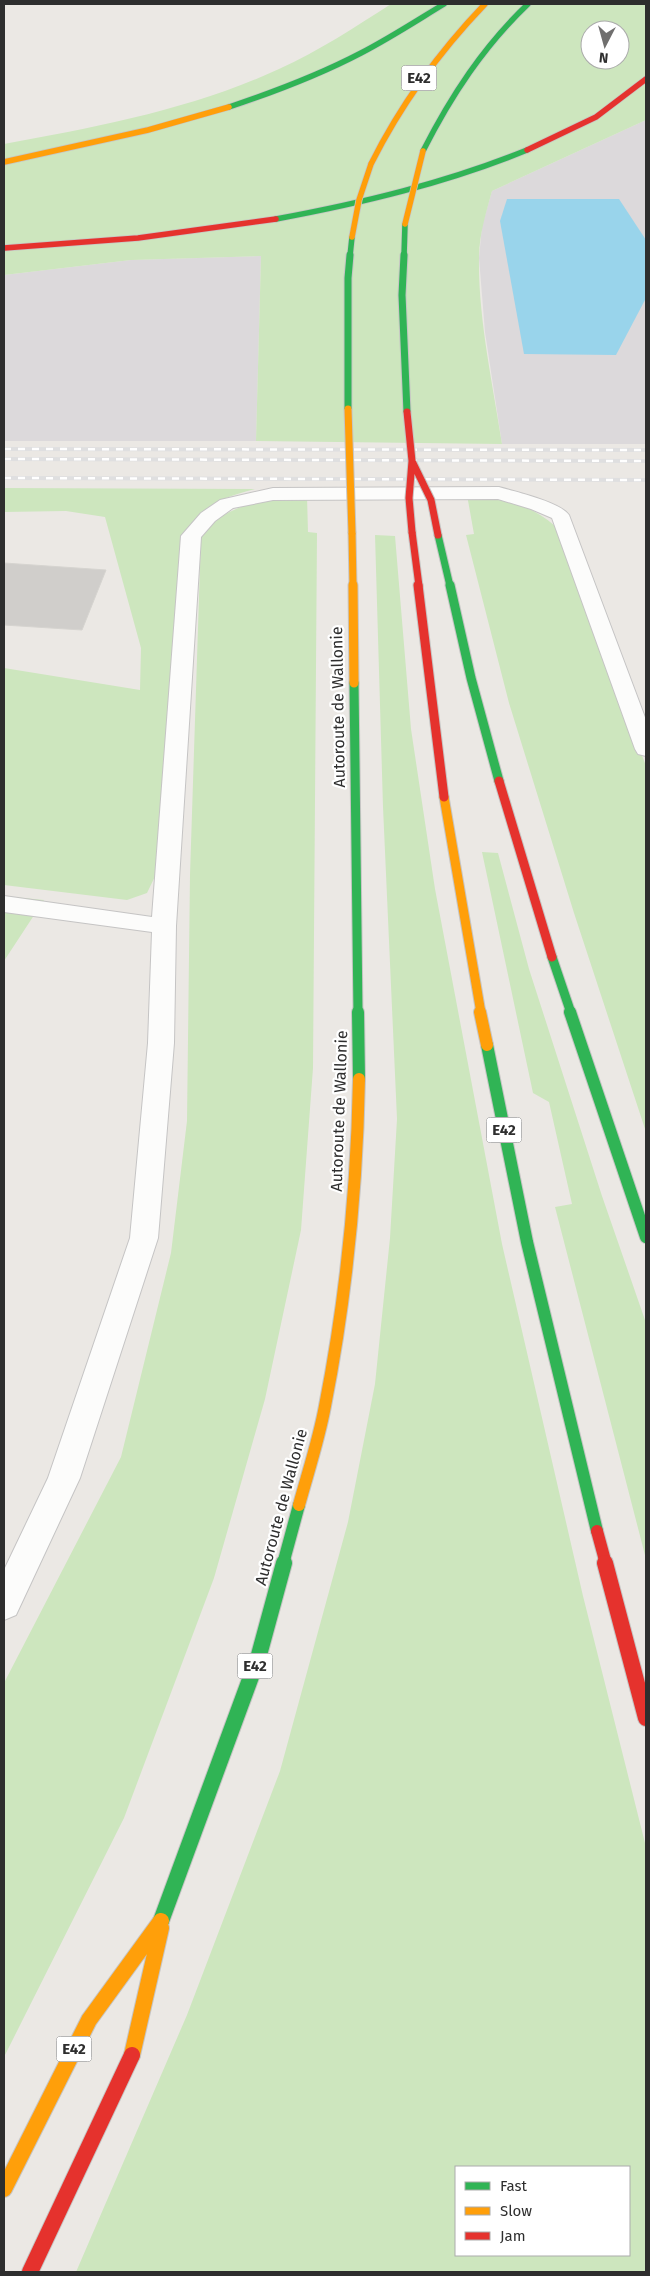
<svg xmlns="http://www.w3.org/2000/svg" width="650" height="2276" font-family="'Fira Sans',sans-serif">
<style>
.industrial{fill:#dcd9db}
.green{fill:#cde6be;fill-rule:evenodd}
.water{fill:#99d4eb}
.building{fill:#d0cecb;stroke:#d6d4d0}
.lines{fill:none;stroke-linecap:round;stroke-linejoin:round}
.street-casing{stroke:#c5c4c4;stroke-width:2}
.fast-far4-casing{stroke:#c6c5c4;stroke-width:7}
.fast-far3-casing{stroke:#c6c5c4;stroke-width:9}
.fast-far2-casing{stroke:#c6c5c4;stroke-width:11}
.fast-far1-casing{stroke:#c6c5c4;stroke-width:14}
.fast-casing{stroke:#c6c5c4;stroke-width:18}
.slow-far4-casing{stroke:#c6c5c4;stroke-width:7}
.slow-far3-casing{stroke:#c6c5c4;stroke-width:9}
.slow-far2-casing{stroke:#c6c5c4;stroke-width:11}
.slow-far1-casing{stroke:#c6c5c4;stroke-width:14}
.slow-casing{stroke:#c6c5c4;stroke-width:18}
.jam-far4-casing{stroke:#c6c5c4;stroke-width:7}
.jam-far3-casing{stroke:#c6c5c4;stroke-width:9}
.jam-far2-casing{stroke:#c6c5c4;stroke-width:11}
.jam-far1-casing{stroke:#c6c5c4;stroke-width:14}
.jam-casing{stroke:#c6c5c4;stroke-width:18}
.street{fill:#fcfcfb;fill-rule:evenodd}
.fast-far4{stroke:#30b455;stroke-width:5.5}
.fast-far3{stroke:#30b455;stroke-width:7}
.fast-far2{stroke:#30b455;stroke-width:9}
.fast-far1{stroke:#30b455;stroke-width:12}
.fast{stroke:#30b455;stroke-width:16}
.slow-far4{stroke:#ff9f0a;stroke-width:5.5}
.slow-far3{stroke:#ff9f0a;stroke-width:7}
.slow-far2{stroke:#ff9f0a;stroke-width:9}
.slow-far1{stroke:#ff9f0a;stroke-width:12}
.slow{stroke:#ff9f0a;stroke-width:16}
.jam-far4{stroke:#e5322d;stroke-width:5.5}
.jam-far3{stroke:#e5322d;stroke-width:7}
.jam-far2{stroke:#e5322d;stroke-width:9}
.jam-far1{stroke:#e5322d;stroke-width:12}
.jam{stroke:#e5322d;stroke-width:16}
.rail-casing{stroke:#dfdfe0;stroke-width:4}
.rail{stroke:#fff;stroke-width:2.5;stroke-dasharray:7;stroke-linecap:butt}
.slow-bridge-far1-casing{stroke:#c6c5c4;stroke-width:7;stroke-linecap:butt}
.slow-bridge-casing{stroke:#c6c5c4;stroke-width:9;stroke-linecap:butt}
.jam-bridge-casing{stroke:#c6c5c4;stroke-width:9;stroke-linecap:butt}
.slow-bridge-far1{stroke:#ff9f0a;stroke-width:5.5}
.slow-bridge{stroke:#ff9f0a;stroke-width:7}
.jam-bridge{stroke:#e5322d;stroke-width:7}
.labels{text-anchor:middle;dominant-baseline:central;stroke-width:4.5;stroke-linejoin:round;paint-order:stroke}
.shield{fill:#fff;stroke:#6d6d6d;stroke-width:1}
.shield-label{font-size:15px;font-weight:bold;fill:#2e2e2e}
.street-label{font-size:16px;fill:#2e2e2e;stroke:#fff}
</style>
<rect width="100%" height="100%" fill="#ebe8e4"/>
<path class="industrial" d="M646,120V444H502L485,332L479,258L482,226L492,191Z
M261,256L256,441H4V275L131,260Z"/>
<path class="green" d="M391,4H646V120L492,191C486,213 479,235 479,258C478,318 493,385 502,444L256,441L261,256L131,260L4,275V144C97,127 193,109 279,69C319,51 355,27 391,4ZM590,30H620V60H590Z
M4,488L255,489C217,499 203,505 181,538L162,862L147,893L127,900L4,885V668L140,690L141,648L105,517L66,511L4,512Z
M467,495C503,499 527,502 555,526L646,766V1132L574,913L509,703L466,535L474,534Z
M307,496L308,532L317,533L313,1068L301,1230L265,1399L214,1578L124,1818L4,2057V1683L121,1457L171,1253L187,1121L190,875L201,535C231,501 264,500 307,496Z
M375,535L395,536L411,729L435,889L502,1244L583,1596L646,1847V2272H76L187,2015L280,1771L348,1522L375,1384L390,1238L397,1119L383,807ZM629,2167V2255H456V2167Z
M482,852L498,853L529,969L602,1196L646,1323V1559L555,1207L572,1204L549,1102L533,1093Z
M4,896L44,900L4,961Z"/>
<path class="water" d="M507,199H619L646,240V298L616,355L524,354L500,221Z"/>
<path class="building" d="M4,563L106,570L82,630L4,625Z"/>
<g class="lines">
<g class="street-casing">
<path id="street" d="M499,487C516,492 560,502 569,515L646,720V756L638,754L635,749L552,518L531,509L498,499L273,500L233,508L215,521L201,537L176,926L174,1043L158,1238L80,1478L16,1615L4,1620V1570L48,1478L130,1238L148,1043L152,932L4,912V896L152,917L181,536L201,513L220,500L273,488Z"/>
</g>
<g class="fast-far4-casing">
<path id="fast-far4" d="M229,107C274,92 319,75 361,53C390,38 416,21 444,4
M423,151C451,96 483,47 528,4
M276,219C362,203 446,183 527,150
M350,256L352,237
M404,256L405,224"/>
</g>
<g class="fast-far3-casing">
<path id="fast-far3" d="M404,255L402,295L407,412
M348,409V278L350,255
M438,535L450,586"/>
</g>
<g class="fast-far2-casing">
<path id="fast-far2" d="M450,585L471,678L499,781
M354,683L358,1013
M552,957L571,1013"/>
</g>
<g class="fast-far1-casing">
<path id="fast-far1" d="M358,1012L359,1079
M570,1012L646,1237
M487,1045L527,1242L597,1531
M283,1564L299,1505"/>
</g>
<g class="fast-casing">
<path id="fast" d="M161,1921L259,1655L284,1563"/>
</g>
<g class="slow-far4-casing">
<path id="slow-far4" d="M4,162L148,130L229,107
M371,164C401,104 439,52 485,4"/>
</g>
<g class="slow-far3-casing">
<path id="slow-far3" d="M352,533L353,586"/>
</g>
<g class="slow-far2-casing">
<path id="slow-far2" d="M353,585L354,683
M444,797L481,1013"/>
</g>
<g class="slow-far1-casing">
<path id="slow-far1" d="M480,1012L487,1045
M299,1505C308,1472 319,1439 325,1406C346,1299 357,1188 359,1079"/>
</g>
<g class="slow-casing">
<path id="slow" d="M132,2055L161,1928
M4,2189L89,2020L161,1921"/>
</g>
<g class="jam-far4-casing">
<path id="jam-far4" d="M527,150L596,117L646,79
M4,248L138,238L276,219"/>
</g>
<g class="jam-far3-casing">
<path id="jam-far3" d="M412,532L419,586"/>
</g>
<g class="jam-far2-casing">
<path id="jam-far2" d="M418,585L444,797
M499,781L552,957"/>
</g>
<g class="jam-far1-casing">
<path id="jam-far1" d="M597,1531L606,1564"/>
</g>
<g class="jam-casing">
<path id="jam" d="M605,1563L646,1718
M30,2272L132,2055"/>
</g>
<use href="#street" class="street"/>
<use href="#fast-far4" class="fast-far4"/>
<use href="#fast-far3" class="fast-far3"/>
<use href="#fast-far2" class="fast-far2"/>
<use href="#fast-far1" class="fast-far1"/>
<use href="#fast" class="fast"/>
<use href="#slow-far4" class="slow-far4"/>
<use href="#slow-far3" class="slow-far3"/>
<use href="#slow-far2" class="slow-far2"/>
<use href="#slow-far1" class="slow-far1"/>
<use href="#slow" class="slow"/>
<use href="#jam-far4" class="jam-far4"/>
<use href="#jam-far3" class="jam-far3"/>
<use href="#jam-far2" class="jam-far2"/>
<use href="#jam-far1" class="jam-far1"/>
<use href="#jam" class="jam"/>
<g class="rail-casing">
<path id="rail" d="M4,449L646,450
M4,459L646,461
M4,478L646,480"/>
</g>
<use href="#rail" class="rail"/>
<g class="slow-bridge-far1-casing">
<path id="slow-bridge-far1" d="M405,224L423,151
M352,237L359,200L371,164"/>
</g>
<g class="slow-bridge-casing">
<path id="slow-bridge" d="M348,409L352,533"/>
</g>
<g class="jam-bridge-casing">
<path id="jam-bridge" d="M407,412L412,461L409,498L412,532
M413,463L431,500L438,535"/>
</g>
<use href="#slow-bridge-far1" class="slow-bridge-far1"/>
<use href="#slow-bridge" class="slow-bridge"/>
<use href="#jam-bridge" class="jam-bridge"/>
</g>
<g class="labels">
<g class="shield">
<rect x="401.5" y="65.5" width="35" height="25" rx="4"/>
<rect x="486.5" y="1117.5" width="35" height="25" rx="4"/>
<rect x="237.5" y="1653.5" width="35" height="25" rx="4"/>
<rect x="56.5" y="2036.5" width="35" height="25" rx="4"/>
</g>
<g class="shield-label">
<text x="419" y="78">E42</text>
<text x="504" y="1130">E42</text>
<text x="255" y="1666">E42</text>
<text x="74" y="2049">E42</text>
</g>
<g class="street-label">
<text transform="translate(338 707) rotate(-91)">Autoroute de Wallonie</text>
<text transform="translate(339 1111) rotate(-88)">Autoroute de Wallonie</text>
<text transform="translate(281 1507) rotate(-75)">Autoroute de Wallonie</text>
</g>
</g>
<rect width="650" height="2276" fill="none" stroke="#2e2e2e" stroke-width="10"/>
<rect x="455" y="2166" width="175" height="90" fill="#ffffff" stroke="#ababab"/>
<rect x="465" y="2182" width="25" height="8" fill="#30b455" stroke="#ababab"/>
<text x="500" y="2191" font-size="15" fill="#2e2e2e">Fast</text>
<rect x="465" y="2207" width="25" height="8" fill="#ff9f0a" stroke="#ababab"/>
<text x="500" y="2216" font-size="15" fill="#2e2e2e">Slow</text>
<rect x="465" y="2232" width="25" height="8" fill="#e5322d" stroke="#ababab"/>
<text x="500" y="2241" font-size="15" fill="#2e2e2e">Jam</text>
<g transform="translate(605 45) rotate(186)"><circle r="24" fill="#ffffff" stroke="#ababab"/>
<path d="M0-4L9 19L0 12L-9 19Z" fill="#706f6e"/>
<text y="-8" font-size="14" font-weight="bold" text-anchor="middle" fill="#2e2e2e">N</text>
</g>
</svg>
